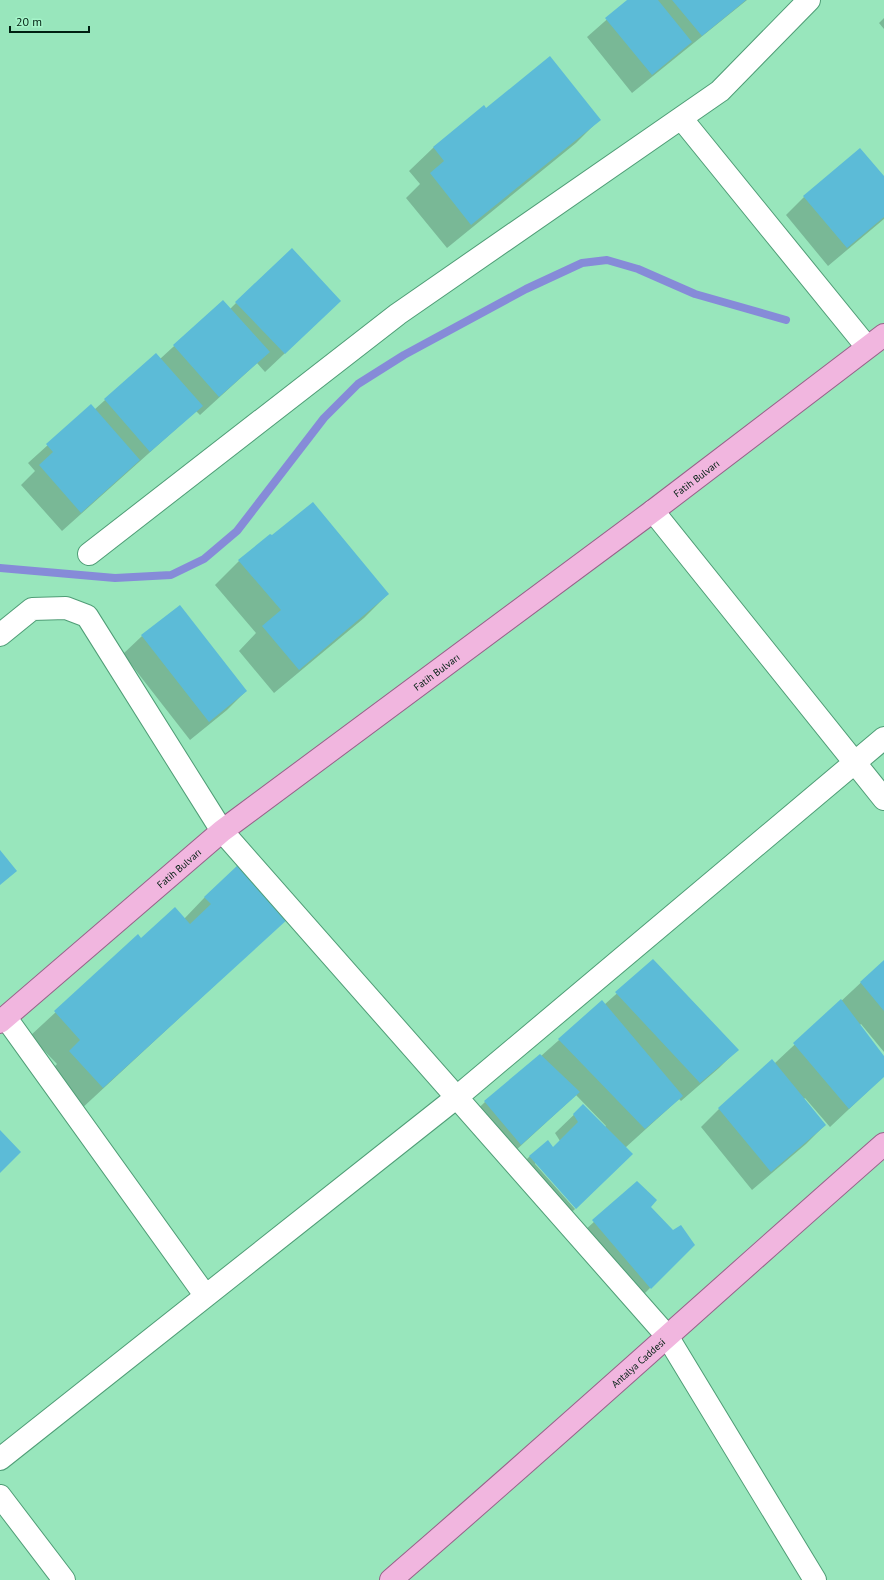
<svg xmlns="http://www.w3.org/2000/svg" width="884" height="1580" font-family="'PT Sans',sans-serif">
<style>
.shadow{fill:#0003}
.lines{fill:none;stroke-linecap:round;stroke-linejoin:round}
.stream{stroke:#868bd8;stroke-width:8}
.building{fill:#5cbbd7}
.minor-casing{stroke:#4f9d76;stroke-width:24}
.major-casing{stroke:#976189;stroke-width:24}
.minor{stroke:#fff;stroke-width:22}
.major{stroke:#f1b6df;stroke-width:22}
.labels{text-anchor:middle;dominant-baseline:central;stroke-width:3;stroke-linejoin:round;paint-order:stroke}
.street-label{font-size:10px;fill:#001f11;stroke:#a5f4c9}
</style>
<rect width="100%" height="100%" fill="#98e6bc"/>
<path class="shadow" d="M629,0H747L632,93L587,37Z
M884,18V29L879,23Z
M484,106L486,109L600,119L576,143L447,248L406,198L420,184L409,171L433,148Z
M884,178V219L828,266L786,215L804,197Z
M223,301L230,309L236,303L321,319L265,372L257,363L200,415L196,411L62,531L21,485L35,471L28,463L91,406L94,410L156,354L160,359Z
M239,561L388,594L364,618L274,693L239,651L256,633L215,585Z
M142,636L246,691L227,710L190,740L123,654Z
M205,897L287,918L79,1111L46,1075L57,1064L30,1036L138,936L141,939L184,919Z
M653,961L737,1050L719,1068L681,1101L679,1099L625,1148L536,1162L535,1164L575,1209L556,1227L511,1175L530,1156L553,1148L560,1141L555,1133L583,1106L605,1127L606,1126L576,1095L502,1163L466,1120L485,1102L541,1056L602,1002L604,1005Z
M884,961V1052L861,1024L859,1026L884,1058V1076L830,1127L805,1098L804,1099L825,1125L806,1144L752,1190L701,1127L719,1109L775,1063Z
M637,1183L650,1207L673,1232L693,1245L632,1306L574,1240Z"/>
<g class="lines">
<path class="stream" d="M0,568L115,578L171,575L204,559L237,531L324,418L358,384L404,355L526,289L582,263L607,260L638,269L695,294L786,320"/>
</g>
<path class="building" d="M627,0H658L692,42L652,75L605,18Z
M672,0H746L702,36Z
M550,56L601,120L471,225L430,173L444,161L433,147L484,105L486,108Z
M860,148L884,176V217L847,248L803,196Z
M292,248L341,301L285,354L235,302Z
M223,300L270,352L219,397L173,345Z
M156,353L203,406L150,452L104,399Z
M91,404L140,460L81,513L39,465L53,452L46,444Z
M313,502L389,594L299,670L262,626L281,610L238,560L270,534L272,535Z
M180,605L247,691L209,722L141,635Z
M0,850L17,871L0,885Z
M239,864L289,918L103,1088L69,1051L80,1040L54,1011L138,934L141,938L175,907L190,924L211,904L204,897Z
M653,959L739,1050L700,1083L615,992Z
M884,960V1011L860,982Z
M841,999L884,1056V1077L849,1109L793,1043Z
M602,1000L683,1096L645,1129L558,1039Z
M540,1054L580,1092L521,1145L484,1101Z
M772,1059L826,1125L771,1172L718,1108Z
M583,1104L633,1154L576,1209L529,1156L548,1140L553,1147L578,1122L573,1114Z
M0,1130L21,1152L0,1173Z
M637,1181L657,1200L651,1207L673,1230L681,1225L695,1245L651,1289L592,1220Z"/>
<g class="lines">
<g class="minor-casing">
<path id="minor" d="M681,118L867,347
M653,511L884,799
M89,554L398,314L720,91L809,0
M0,635L32,609L66,608L87,616L222,831L667,1336L815,1580
M6,1018L205,1295
M0,1459L457,1097L884,738
M0,1496L64,1580"/>
</g>
<g class="major-casing">
<g id="major">
<path id="s1" d="M0,1022L222,831L653,511L884,335"/>
<path id="s2" d="M391,1580C557,1437 719,1289 884,1144"/>
</g>
</g>
<use href="#minor" class="minor"/>
<use href="#major" class="major"/>
</g>
<g class="labels">
<g class="street-label">
<text stroke="none"><textPath href="#s1" startOffset="884">Fatih Bulvarı</textPath></text>
<text stroke="none"><textPath href="#s1" startOffset="560">Fatih Bulvarı</textPath></text>
<text stroke="none"><textPath href="#s1" startOffset="236">Fatih Bulvarı</textPath></text>
<text stroke="none"><textPath href="#s2" startOffset="329">Antalya Caddesi</textPath></text>
</g>
</g>
<path d="M10 26v6h79v-6" fill="none" stroke="#001f11" stroke-width="2"/>
<text x="16" y="26" font-size="12" fill="#001f11" stroke="#a5f4c9" stroke-width="3" paint-order="stroke">20 m</text>
</svg>
